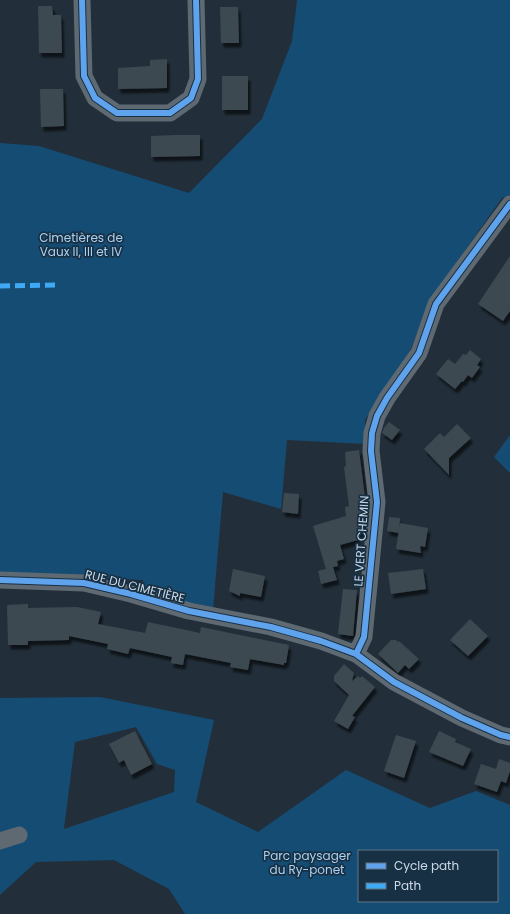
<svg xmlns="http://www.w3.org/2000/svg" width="510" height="914" font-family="Poppins,sans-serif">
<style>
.green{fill:#154c74;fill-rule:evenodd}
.building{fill:#3d4851;filter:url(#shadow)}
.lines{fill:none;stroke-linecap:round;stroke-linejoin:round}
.street{stroke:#5e6972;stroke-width:17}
.quiet{stroke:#3fa9f5;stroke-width:5;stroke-dasharray:10 5;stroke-linecap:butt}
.cycleway-casing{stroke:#183044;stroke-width:8}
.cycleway{stroke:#60a3ed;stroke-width:6}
.labels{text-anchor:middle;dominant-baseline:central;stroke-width:3.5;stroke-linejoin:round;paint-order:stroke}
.park-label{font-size:12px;fill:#acd0ef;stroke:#183044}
.street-label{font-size:12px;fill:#ccdae7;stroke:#183044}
</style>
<defs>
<filter id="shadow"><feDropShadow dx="2.5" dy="4.5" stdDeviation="1" flood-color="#0009"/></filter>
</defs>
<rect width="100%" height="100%" fill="#222f3a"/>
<path class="green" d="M297,0H510V195L502,198L430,300L410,351L365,420L366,444L287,440L281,509L223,492L213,610L145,596L143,580L0,572V143L39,146L189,193L262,119L292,41Z
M510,435V473L494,457Z
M100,697L214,720L196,802L258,832L346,770L430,808L476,791L510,805V914H185L169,889L114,860L36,862L0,895V698ZM136,727L157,764L175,770L174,792L64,829L75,742ZM359,851H497V901H359Z"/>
<path class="building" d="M38,6H52L53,15H61L62,53H39Z
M220,7H238L239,43H221Z
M167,59V88L118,89V68L150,66V60Z
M222,76H248V110H222Z
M40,89H63L64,126L41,127Z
M175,135H200V156L151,157V136Z
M510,256V311L503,321L478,304Z
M470,350L481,359L477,365L480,367L472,378L468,375L463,382L462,381L455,389L436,374L448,359L455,364L463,354L466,355Z
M389,422L400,430L392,440L382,433L384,428Z
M457,424L471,438L449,458V475L424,449L440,433L444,437Z
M359,450L366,505L363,532L356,534L358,540L340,545L344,559L337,561L338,566L333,567L337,580L321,584L318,571L326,569L313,526L346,516L345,507L349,506L344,467L346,466L345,452Z
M284,493L299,494L298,514L282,512Z
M389,517L400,518L399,533L387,531Z
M400,523L428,528L425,547L420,546L421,553L396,549Z
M233,569L265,576L261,597L240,593V596L229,591Z
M423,569L426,589L391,594L388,573Z
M343,589L357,590L353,636L338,634Z
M28,604V608L77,607L101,612L98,624L145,633L148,622L200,633L201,627L289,645L286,663H284V665L250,659L248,670L230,667L231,663L185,654L183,665L171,663L172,657L130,648L128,654L107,649L108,644L69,636V640L28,641V645H8L7,605Z
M470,619L488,636L468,656L450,640Z
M391,640H396L398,642L399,641L419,659L409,669L405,665L398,673L378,654Z
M344,664L354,673L352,681L358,676L360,678L362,676L375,687L352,716L355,717L348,729L334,721L349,695L334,681V676Z
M135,731L152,764L131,775L124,760L119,763L109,744Z
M439,731L456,739L455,742L471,749L463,766L429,752Z
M396,735L416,741L404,778L384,771Z
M499,759L510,763V771L506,783L501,781L497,792L474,784L481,764L496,769Z"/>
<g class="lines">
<path class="street" d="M82,0L84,76L95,98L117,113H170L191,98L198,79L196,0
M0,580L84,583L131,594L189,611L271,627L321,641L356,654L394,682L462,718L501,735L510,737
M356,654L364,637L377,502L371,451L372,433L377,416L387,398L419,353L436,304L510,204
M0,841L19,835"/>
<path class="quiet" d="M0,286L60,285"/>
<g class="cycleway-casing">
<path id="cycleway" d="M82,0L84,76L95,98L117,113H170L191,98L198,79L196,0
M0,580L84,583L131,594L189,611L271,627L321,641L356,654L394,682L462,718L501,735L510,737
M356,654L364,637L377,502L371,451L372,433L377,416L387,398L419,353L436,304L510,204"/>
</g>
<use href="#cycleway" class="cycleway"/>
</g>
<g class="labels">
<g class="park-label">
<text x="81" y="237">Cimetières de<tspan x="81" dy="14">Vaux II, III et IV</tspan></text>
<text x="307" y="855">Parc paysager<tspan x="307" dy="14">du Ry-ponet</tspan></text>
</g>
<g class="street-label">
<text transform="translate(361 541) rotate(-86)">LE VERT CHEMIN</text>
<text transform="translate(135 586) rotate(14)">RUE DU CIMETIÈRE</text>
</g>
</g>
<rect x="358" y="850" width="140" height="52" fill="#183044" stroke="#607485"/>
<rect x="366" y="863" width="20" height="6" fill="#60a3ed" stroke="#607485"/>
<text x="394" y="870" font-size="12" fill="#ccdae7">Cycle path</text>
<rect x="366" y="883" width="20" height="6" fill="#3fa9f5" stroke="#607485"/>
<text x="394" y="890" font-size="12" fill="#ccdae7">Path</text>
</svg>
